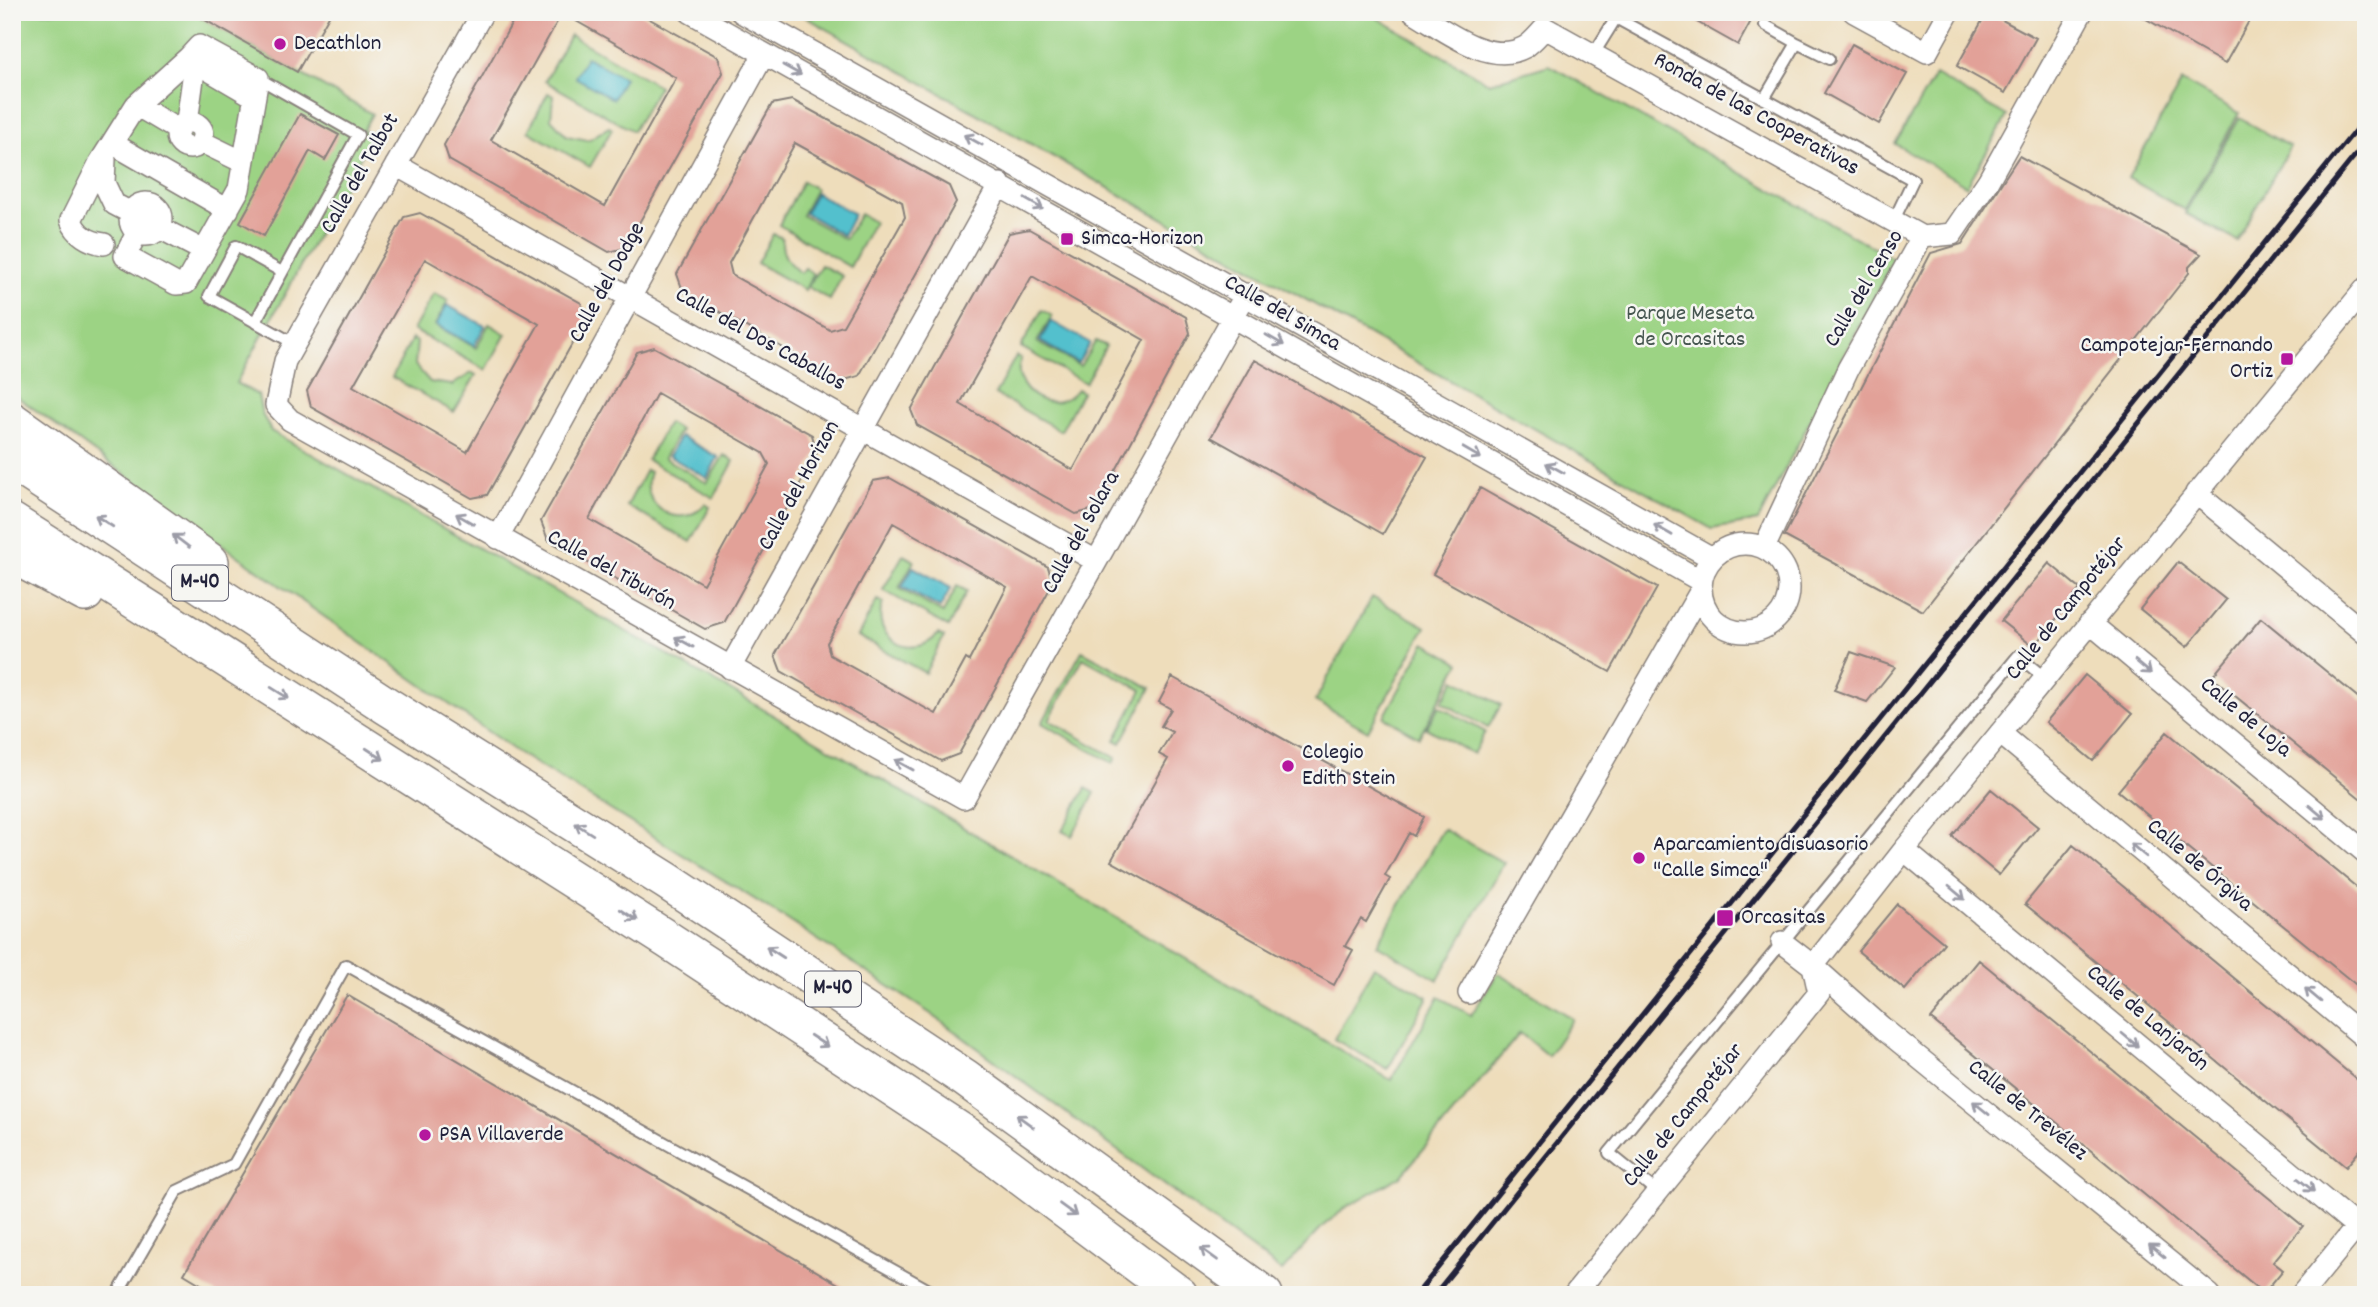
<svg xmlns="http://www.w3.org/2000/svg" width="2378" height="1307" font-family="Dekko,sans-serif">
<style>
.green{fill:#9cd384;stroke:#5f7a60;stroke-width:2}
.water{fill:#53c0cd;stroke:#3a7184;stroke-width:2}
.building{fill:#e2a198;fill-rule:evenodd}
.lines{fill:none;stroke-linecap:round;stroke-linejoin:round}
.lane-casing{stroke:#88807b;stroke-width:14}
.street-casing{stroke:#88807b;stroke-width:24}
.highway-casing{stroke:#88807b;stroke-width:40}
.lane{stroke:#fff;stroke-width:10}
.street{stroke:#fff;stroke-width:21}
.highway{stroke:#fff;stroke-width:37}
.rail{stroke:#22223b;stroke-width:5}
.oneway{stroke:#9c9ca7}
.poi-dot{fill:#b5179e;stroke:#f6f6f2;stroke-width:2.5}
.labels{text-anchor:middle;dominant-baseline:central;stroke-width:5;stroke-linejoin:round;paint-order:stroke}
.shield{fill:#f6f6f2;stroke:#626272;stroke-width:2}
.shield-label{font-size:21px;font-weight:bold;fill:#22223b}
.poi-label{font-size:23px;fill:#22223b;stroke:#f6f6f2;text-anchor:start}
.street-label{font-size:23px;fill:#22223b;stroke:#f6f6f2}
.park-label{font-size:23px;fill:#475751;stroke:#f6f6f2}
</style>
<rect width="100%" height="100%" fill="#f6f6f2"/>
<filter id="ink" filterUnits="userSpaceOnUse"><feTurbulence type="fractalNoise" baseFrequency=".0143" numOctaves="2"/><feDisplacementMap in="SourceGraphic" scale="14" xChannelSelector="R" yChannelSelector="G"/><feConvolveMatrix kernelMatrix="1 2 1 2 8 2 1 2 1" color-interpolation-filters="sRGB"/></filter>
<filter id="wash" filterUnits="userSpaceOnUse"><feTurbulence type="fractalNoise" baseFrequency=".00686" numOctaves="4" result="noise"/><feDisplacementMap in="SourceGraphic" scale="28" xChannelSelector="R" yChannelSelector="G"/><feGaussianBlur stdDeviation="1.57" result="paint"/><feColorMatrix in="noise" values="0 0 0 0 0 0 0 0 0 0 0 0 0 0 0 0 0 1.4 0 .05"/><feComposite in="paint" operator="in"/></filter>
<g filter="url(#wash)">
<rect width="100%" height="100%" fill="#edb"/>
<path class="green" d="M12,12H191L372,114L363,130L372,136L236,383L258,395L262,414L271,431L744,698L1391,1080L1439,997L1471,1015L1498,973L1573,1019L1548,1056L1520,1033L1401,1176L1348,1206L1323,1226L1282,1271L931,1014L783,917L520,754L252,566L12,393Z
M797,12H1367L1489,83L1549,65L1894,259L1758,521L1712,529Z
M570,35L659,86L633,131L545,81Z
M1935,75L2007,116L1967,186L1895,144Z
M2182,81L2239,113L2185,210L2128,178Z
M548,93L553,96L551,119L567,136L588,140L609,127L612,129L590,167L528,131Z
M2239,118L2290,147L2237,241L2185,213Z
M803,181L816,189L802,215L845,239L860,214L874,222L850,267L779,225Z
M773,234L782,238C781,254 788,265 801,273L805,268L813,274L805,290L757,263Z
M821,265L842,276L830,300L808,287Z
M434,293L448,301L435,325L476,348L489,324L506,334L486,370L413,330Z
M1042,310L1052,316L1037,342L1080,366L1096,341L1106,346L1085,383L1021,347Z
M412,339L417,342L415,365L430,382L452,385L472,373L476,375L454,412L392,377Z
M1016,356L1021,358C1008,391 1055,419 1077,389L1082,392L1061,431L995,394Z
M668,423L680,430L664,458L707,483L724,455L734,461L714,498L647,460Z
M646,470L650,472C637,506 681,533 705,504L710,507L691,542L627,506Z
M903,555L914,561L899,588L943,613L957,586L967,591L948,627L883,590Z
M1372,597L1426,627L1368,731L1315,701Z
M877,600L883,603C869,638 914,663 938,634L944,637L925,673L858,636Z
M1425,643L1460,663L1419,737L1384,717Z
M1082,651L1151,688L1121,743L1115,740L1142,690L1083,658L1049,720L1116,758L1113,763L1042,723Z
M1455,679L1501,705L1488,728L1442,702Z
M1439,706L1485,732L1473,754L1426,728Z
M1086,788L1095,793L1072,836L1062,831Z
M1443,829L1504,863L1438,980L1377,945Z
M1374,966L1428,997L1388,1069L1334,1039Z"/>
<path class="water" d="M586,57L624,78L613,99L575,77Z
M816,193L854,214L843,235L805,213Z
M447,305L485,326L474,346L436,325Z
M1051,321L1090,343L1078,363L1040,341Z
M680,436L718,457L707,478L669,456Z
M913,567L951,588L940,608L902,587Z"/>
<g id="blocks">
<path class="building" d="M191,12H331L297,72Z
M518,12H637L718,57L723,73L625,248L609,252L449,160L444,145ZM562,13L676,78L605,206L491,140Z
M1679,12H1756L1738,45Z
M1987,12L2036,38L2005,93L1957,66Z
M2134,12H2254L2225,64Z
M1852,44L1907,74L1879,124L1824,93Z
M792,100L949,186L956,202L859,376L841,381L683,291L677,274L772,104ZM795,143L902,202L905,217L843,326L830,330L732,275L729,263Z
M300,114L339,135L325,160L310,151L264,236L240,222Z
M2019,156L2201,254L2189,267V273L1923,611L1784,536L1931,253L1962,244Z
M420,213L581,303L586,319L487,495L472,498L311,407L307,391L404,217ZM425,259L539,324L467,452L353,386Z
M1029,229L1186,317L1190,333L1095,509L1076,514L917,425L911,410L1009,233ZM1032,276L1144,340L1073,470L960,404Z
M654,347L812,435L817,453L724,623L705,629L548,540L541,521L637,352ZM657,393L763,453L769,464L703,584L589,519Z
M1255,360L1427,457L1383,534L1211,437Z
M890,478L1048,567L1053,583L959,754L941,761L781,671L775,655L873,481ZM893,523L1007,587L969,661L966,659L936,714L830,655L827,643Z
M1480,488L1657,588L1610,672L1433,574Z
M2178,562L2226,600L2187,647L2140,609Z
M2049,563L2080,589L2034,647L2001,621Z
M2261,618L2366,704V803L2212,677Z
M1851,652L1895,667L1867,702L1834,690Z
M2085,675L2132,714L2093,761L2046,722Z
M1172,677L1424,817L1414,836L1409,833L1385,876L1390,879L1366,922L1361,919L1345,946L1353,950L1334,985L1111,861L1168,759L1159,754L1172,732L1161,726L1171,709L1159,702Z
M2167,732L2366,895V993L2118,791Z
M1991,789L2038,827L1999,875L1952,836Z
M2073,845L2366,1087V1143L2346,1167L2025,904Z
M1897,904L1944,943L1905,990L1858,951Z
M1979,960L2303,1226L2273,1262L2283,1270L2264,1293L1931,1019Z
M347,995L857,1295H219L184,1274Z"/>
</g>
</g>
<g filter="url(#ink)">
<use href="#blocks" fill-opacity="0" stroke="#88807b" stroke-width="2"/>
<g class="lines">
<g class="lane-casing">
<path id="lane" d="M1797,43L1829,59
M1593,55L1616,18L1913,180L1893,222
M1764,99L1797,43L1765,25
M282,272L236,246L209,296L295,344
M255,322L358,135L258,78
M1656,1191L1609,1153L2018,656L2045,678
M117,1295L177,1191L234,1164L346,965L938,1295"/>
</g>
<g class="street-casing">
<path id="street" d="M483,12L285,361L276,405L290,420L964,798L1246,294
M690,12L1701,581
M741,12L1712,558
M1414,12C1444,29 1489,67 1525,47C1532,43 1539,34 1545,28L1922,237
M1854,12L1927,52L1949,12
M136,105L188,58L253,96
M177 135a13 13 0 1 1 26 0a13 13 0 1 1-26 0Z
M202,142L243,162
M122,149L228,210
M105,159L104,183L114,204L204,251
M396,165L1096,561
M130 219a16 16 0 1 1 32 0a16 16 0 1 1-32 0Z
M137,233L125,256L176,284L186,283L239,189L258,78L199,46L188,58L194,71L187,122
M104,244C89,242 76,234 71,220L100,162L136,105L178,130
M2196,493L2366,634
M498,538L764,54
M1701 588a44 44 0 1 1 88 0a44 44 0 1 1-88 0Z
M1764,548L1848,369L1922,237L1952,234L1988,181L2082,12
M2090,623L2366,853
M730,668L1000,184
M2000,733L2366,1039
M1904,850L2357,1227
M1469,993L1700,592
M1574,1295L1819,993L1813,966L1782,942
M2210,1295L1886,1031L1813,966L1904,850L2366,288
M2301,1295L2364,1218"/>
</g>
<g class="highway-casing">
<path id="highway" d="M12,421L210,562
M12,461L387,706L667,881L965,1078L1264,1295
M12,522L668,940L967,1136L1179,1295
M12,554L85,593"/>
</g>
<use href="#lane" class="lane"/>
<use href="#street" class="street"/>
<use href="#highway" class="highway"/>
<path class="rail" d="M1416,1295L2366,117
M1434,1295L2366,142"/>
</g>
<defs><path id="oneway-shaft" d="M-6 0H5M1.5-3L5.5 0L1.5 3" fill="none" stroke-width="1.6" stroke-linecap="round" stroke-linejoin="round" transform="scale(1.75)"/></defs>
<g class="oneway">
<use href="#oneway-shaft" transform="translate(792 70) rotate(29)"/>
<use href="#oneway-shaft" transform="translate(973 140) rotate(-151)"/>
<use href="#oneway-shaft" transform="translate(1034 204) rotate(30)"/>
<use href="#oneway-shaft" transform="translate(1275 340) rotate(30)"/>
<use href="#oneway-shaft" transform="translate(1472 453) rotate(30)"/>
<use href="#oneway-shaft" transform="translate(1555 468) rotate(-151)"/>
<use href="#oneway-shaft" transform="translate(465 519) rotate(-150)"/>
<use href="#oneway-shaft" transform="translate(104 521) rotate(-147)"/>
<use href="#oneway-shaft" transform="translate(1663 530) rotate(-150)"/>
<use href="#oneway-shaft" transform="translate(181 541) rotate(-143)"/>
<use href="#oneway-shaft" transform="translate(684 642) rotate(-151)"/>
<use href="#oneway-shaft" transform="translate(2143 667) rotate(40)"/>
<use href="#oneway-shaft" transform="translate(280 693) rotate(32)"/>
<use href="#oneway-shaft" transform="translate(375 754) rotate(33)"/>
<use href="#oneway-shaft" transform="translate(904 765) rotate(-151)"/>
<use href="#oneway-shaft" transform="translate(2317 812) rotate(40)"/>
<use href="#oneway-shaft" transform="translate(584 829) rotate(-148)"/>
<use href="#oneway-shaft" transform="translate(2138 850) rotate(-140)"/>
<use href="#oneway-shaft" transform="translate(1957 893) rotate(40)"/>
<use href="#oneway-shaft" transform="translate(629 915) rotate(33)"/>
<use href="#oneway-shaft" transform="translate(775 952) rotate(-147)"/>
<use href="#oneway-shaft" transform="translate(2313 995) rotate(-140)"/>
<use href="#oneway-shaft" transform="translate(2130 1040) rotate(40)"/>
<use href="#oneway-shaft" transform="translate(819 1041) rotate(33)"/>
<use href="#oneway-shaft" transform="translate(1981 1108) rotate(-141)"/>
<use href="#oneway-shaft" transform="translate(1025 1121) rotate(-144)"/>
<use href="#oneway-shaft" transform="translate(2306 1185) rotate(39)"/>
<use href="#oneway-shaft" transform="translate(1068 1210) rotate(36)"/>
<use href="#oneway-shaft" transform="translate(2157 1251) rotate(-141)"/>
<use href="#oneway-shaft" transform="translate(1209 1254) rotate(-144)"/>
</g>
</g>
<g class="poi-dot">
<circle cx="280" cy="44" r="7"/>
<rect x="1060" y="232" width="14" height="14" rx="3.5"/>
<rect x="2280" y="352" width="14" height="14" rx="3.5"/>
<circle cx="1288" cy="766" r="7"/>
<circle cx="1639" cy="858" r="7"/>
<rect x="1716" y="909" width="18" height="18" rx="3.5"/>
<circle cx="425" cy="1135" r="7"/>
</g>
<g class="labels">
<g class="shield">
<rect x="172" y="565.5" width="56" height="35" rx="5"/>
<rect x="805" y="971.5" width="56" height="35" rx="5"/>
</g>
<g class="shield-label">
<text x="200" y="583">M-40</text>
<text x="833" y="989">M-40</text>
</g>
<g class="poi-label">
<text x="294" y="44">Decathlon</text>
<text x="1081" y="239">Simca-Horizon</text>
<text x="2273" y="346" text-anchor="end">Campotejar-Fernando<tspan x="2273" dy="26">Ortiz</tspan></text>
<text x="1302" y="753">Colegio<tspan x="1302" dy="26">Edith Stein</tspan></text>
<text x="1653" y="845">Aparcamiento disuasorio<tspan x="1653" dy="26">"Calle Simca"</tspan></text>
<text x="1741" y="918">Orcasitas</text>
<text x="439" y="1135">PSA Villaverde</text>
</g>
<g class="street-label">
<text transform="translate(1756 115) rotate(29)">Ronda de las Cooperativas</text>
<text transform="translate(361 174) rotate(-60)">Calle del Talbot</text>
<text transform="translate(608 283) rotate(-61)">Calle del Dodge</text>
<text transform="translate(1865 289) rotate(-59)">Calle del Censo</text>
<text transform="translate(1282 314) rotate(30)">Calle del Simca</text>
<text transform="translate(760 340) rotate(29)">Calle del Dos Caballos</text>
<text transform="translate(800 486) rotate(-61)">Calle del Horizon</text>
<text transform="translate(1082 533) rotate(-61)">Calle del Solara</text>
<text transform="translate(611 571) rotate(29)">Calle del Tiburón</text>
<text transform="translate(2067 609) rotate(-51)">Calle de Campotéjar</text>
<text transform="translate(2245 718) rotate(40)">Calle de Loja</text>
<text transform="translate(2199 866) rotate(40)">Calle de Órgiva</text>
<text transform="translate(2147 1019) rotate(40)">Calle de Lanjarón</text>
<text transform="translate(2027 1111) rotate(39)">Calle de Trevélez</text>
<text transform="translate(1684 1116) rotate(-51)">Calle de Campotéjar</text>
</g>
<g class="park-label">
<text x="1690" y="314">Parque Meseta<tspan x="1690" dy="26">de Orcasitas</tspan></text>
</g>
</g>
<rect width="2378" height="1307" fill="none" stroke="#f6f6f2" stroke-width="42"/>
</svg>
